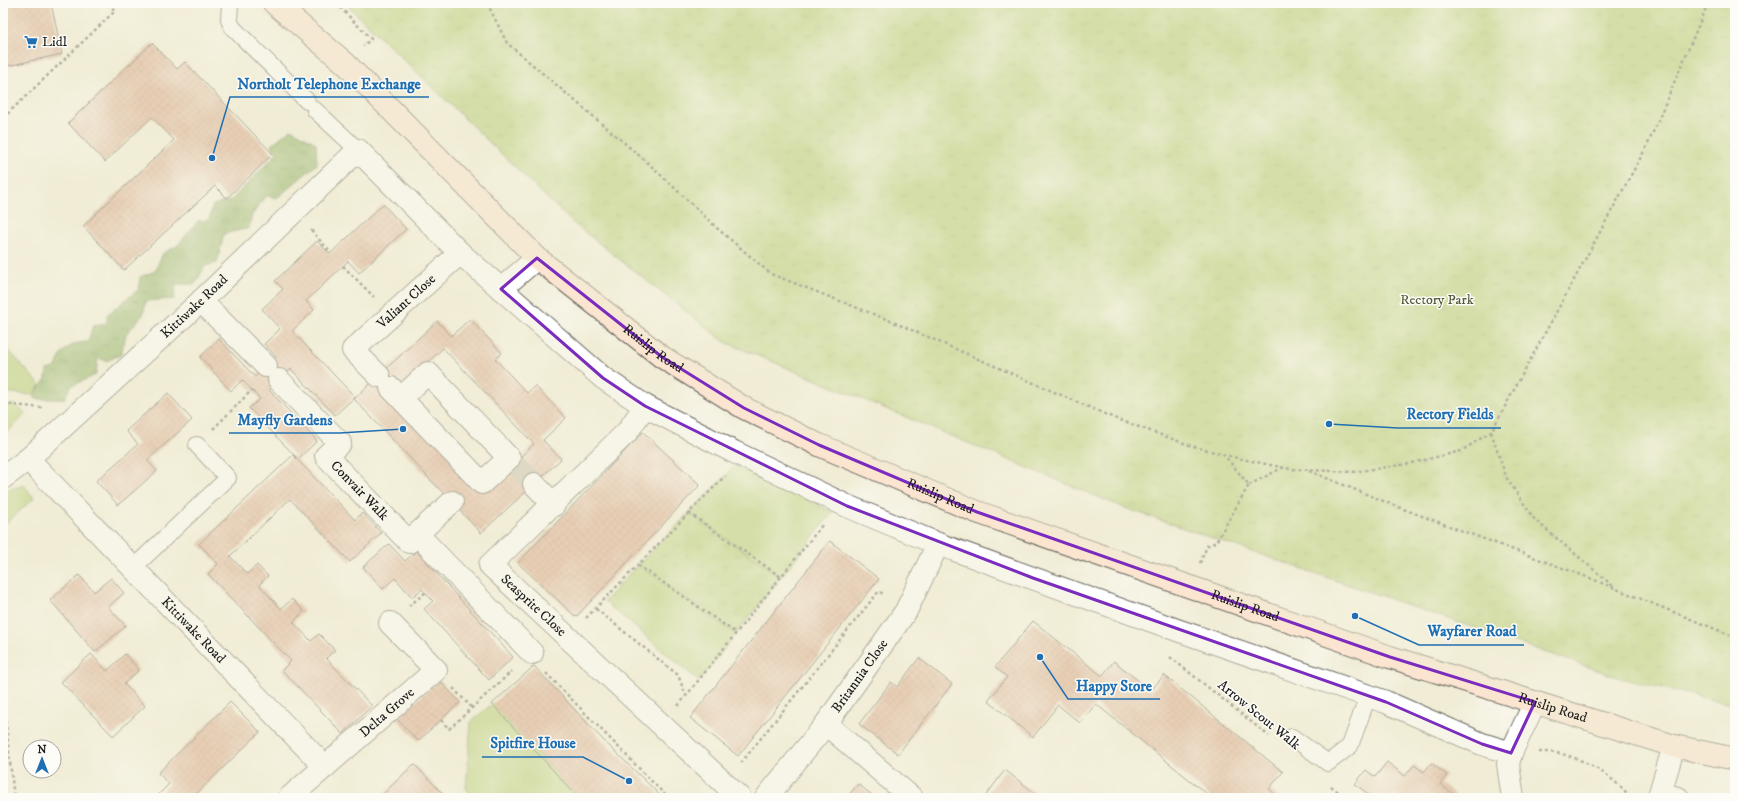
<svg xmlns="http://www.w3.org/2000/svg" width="1738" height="801" font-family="'IM FELL DW Pica',serif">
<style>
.green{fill:#b3cd72;stroke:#687447}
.forest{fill:url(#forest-crowns);stroke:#556640}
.park{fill:url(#park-tufts);stroke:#687447}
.building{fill:url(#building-cross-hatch);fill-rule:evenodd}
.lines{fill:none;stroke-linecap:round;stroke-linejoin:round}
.street-tunnel{stroke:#c6c2b0;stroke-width:22;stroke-dasharray:22 11;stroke-linecap:butt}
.lane-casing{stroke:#66655d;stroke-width:18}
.street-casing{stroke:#66655d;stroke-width:24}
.secondary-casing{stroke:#66655d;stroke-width:24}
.path{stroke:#66655d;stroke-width:2.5;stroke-dasharray:3 3;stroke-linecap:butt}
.lane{stroke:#fff;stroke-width:16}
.street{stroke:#fff;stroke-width:22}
.secondary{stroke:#fce5d0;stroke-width:22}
.marked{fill:none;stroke:#7b2cbf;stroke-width:3;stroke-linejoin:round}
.labels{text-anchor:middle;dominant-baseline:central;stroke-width:3;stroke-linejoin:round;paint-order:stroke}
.poi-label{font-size:14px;fill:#1c1c1c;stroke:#fdfcf7;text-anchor:start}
.park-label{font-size:14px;fill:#515a3a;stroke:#fdfcf7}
.street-label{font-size:14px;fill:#1c1c1c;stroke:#fdfcf7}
.leader{fill:none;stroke:#1f6fb2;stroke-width:1.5}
.callout-dot{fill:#1f6fb2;stroke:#fdfcf7;stroke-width:1.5}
.callout-label{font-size:15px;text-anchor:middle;font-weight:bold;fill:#1f6fb2;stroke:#fdfcf7;stroke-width:3;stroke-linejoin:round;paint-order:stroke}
</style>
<defs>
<pattern id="forest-crowns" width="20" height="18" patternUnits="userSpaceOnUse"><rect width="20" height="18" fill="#8eb064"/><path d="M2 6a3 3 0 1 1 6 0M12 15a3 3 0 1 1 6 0" fill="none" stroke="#738e52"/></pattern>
<pattern id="park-tufts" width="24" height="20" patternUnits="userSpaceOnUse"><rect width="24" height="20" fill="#b3cd72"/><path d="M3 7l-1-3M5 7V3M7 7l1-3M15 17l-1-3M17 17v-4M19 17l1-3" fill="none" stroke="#99af62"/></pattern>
<pattern id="building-cross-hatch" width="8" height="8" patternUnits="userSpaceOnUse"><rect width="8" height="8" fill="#dda98d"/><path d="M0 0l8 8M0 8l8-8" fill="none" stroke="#bd9179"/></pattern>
</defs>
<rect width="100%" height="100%" fill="#fdfcf7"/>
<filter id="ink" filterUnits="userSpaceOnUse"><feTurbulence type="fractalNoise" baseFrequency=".025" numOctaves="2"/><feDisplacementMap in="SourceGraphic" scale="8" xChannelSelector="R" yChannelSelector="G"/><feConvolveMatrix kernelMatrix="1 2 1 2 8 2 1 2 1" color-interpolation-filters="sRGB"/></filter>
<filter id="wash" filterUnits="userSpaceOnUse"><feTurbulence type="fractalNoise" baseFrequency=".012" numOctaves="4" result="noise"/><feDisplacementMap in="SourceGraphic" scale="16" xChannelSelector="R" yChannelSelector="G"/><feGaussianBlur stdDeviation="0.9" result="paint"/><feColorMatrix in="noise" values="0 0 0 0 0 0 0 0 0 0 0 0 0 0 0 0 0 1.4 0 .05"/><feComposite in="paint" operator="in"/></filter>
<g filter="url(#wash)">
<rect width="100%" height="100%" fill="#f0ecd5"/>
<path class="green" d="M3,344L40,385L33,395L3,392Z
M3,404L16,405L26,414L3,436Z
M738,463L833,512L781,577L689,513Z
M24,485L34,498L3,526V489L5,491Z
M638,565L736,634L699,681L604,601Z
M492,704L579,798H476L466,789L471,722Z"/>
<path class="forest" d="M291,129L316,143L317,164L277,198L266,196L252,215L249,228L224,234L217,263L205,266L195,284H176L174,299L146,301L143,315L126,334L121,355L106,361L98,358L96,375L71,386L64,399H36L33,395L46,379L47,370L56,367C61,351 70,342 88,342L93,326L107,323V315L139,289L140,277L155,271L163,253L177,246L198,221L209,220L213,205L231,200L277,153L271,145Z"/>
<path class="park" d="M345,3H1735V705L1620,678L1122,507L725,342L572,222Z
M689,513L781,577L736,634L638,565Z"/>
<g id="blocks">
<path class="building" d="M3,3H51L62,54L3,67Z
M152,43L177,69L185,62L273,154L227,198L215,186L124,270L83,226L174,140L152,117L105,162L68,123Z
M383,204L406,229L359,273L348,261L306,301L314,310L292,331L355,397L335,415L291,369L269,390L317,441L298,459L249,408L260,399L252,390L242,380L231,391L200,357L219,339L255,377L276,357L264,344L280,329L262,309L283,289L275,281L317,241L330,254Z
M470,319L502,353L495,359L527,393L535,386L566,418L543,440L561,459L481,533L354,399L437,321L451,336ZM443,348L534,444L484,491L400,389Z
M168,393L192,420L147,460L157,471L118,505L96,481L138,444L126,431Z
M643,432L700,485L576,617L518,563Z
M293,455L355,520L362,513L381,533L350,562L290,499L230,556L247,574L257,565L268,576L259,585L281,609L292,599L304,611L293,622L311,641L319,634L335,650L326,658L372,706L343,734L282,670L291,661L208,574L218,564L199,544Z
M830,541L879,579L738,756L690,718Z
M389,544L405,561L416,551L513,657L489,680L424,609L433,601L422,589L412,597L395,578L383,589L363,567Z
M79,575L94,592L111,578L124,593L108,607L126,626L95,652L50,600Z
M1033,621L1102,676L1114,661L1151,691L1164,675L1283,772L1269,789L1280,798H1212L1096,704L1080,723L1058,705L1033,737L988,701L1007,677L995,667Z
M91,654L107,671L125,654L139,670L124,684L145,706L113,736L61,682Z
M919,658L952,684L898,754L859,724L891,682L897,687Z
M534,666L604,741L663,798H579L574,793L492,704Z
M439,680L460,702L418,741L397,719Z
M230,702L260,732L192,798H155L169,784L158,773Z
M1387,762L1405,776L1414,765L1424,772L1431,763L1447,775L1440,784L1459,798H1397L1394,795L1392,798H1373L1355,784L1366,770L1375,777Z
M414,764L447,798H379Z
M1005,770L1041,798H984Z
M858,784L876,798H846Z"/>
</g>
</g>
<g filter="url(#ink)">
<use href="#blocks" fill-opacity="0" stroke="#66655d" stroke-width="1"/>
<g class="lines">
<path class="street-tunnel" d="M514,463L534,484"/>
<g class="lane-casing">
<path id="lane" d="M230,3L229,20L233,28L307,101
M315,110L358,150
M134,567L228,478L197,445
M1292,737L1328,763L1350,746L1368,696"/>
</g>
<g class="street-casing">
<g id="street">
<path d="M501,289L537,258"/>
<path d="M201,301L266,366"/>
<path id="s1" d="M379,376L353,350L460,253"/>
<path id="s2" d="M279,380L340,443L326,456L409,542L417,534L532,653"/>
<path d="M391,388L482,483L509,458L428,373L401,398"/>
<path id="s3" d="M645,406L627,432L490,565L740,798"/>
<path id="s4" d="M28,459L325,767"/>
<path id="s5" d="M3,478L28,459L201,301L358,150L460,253L603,378L645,406L734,452L847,506L938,544L1177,630L1386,702L1482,744L1511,753"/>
<path d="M534,484L554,505"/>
<path d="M417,534L452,502"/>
<path d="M826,724L912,798"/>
<path d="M1674,746L1660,793L1678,798"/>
<path id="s6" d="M289,798L436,670L390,623"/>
<path id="s7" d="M766,798L826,724L906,611L938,544"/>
<path d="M1513,798L1508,764L1511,753L1535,702"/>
</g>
</g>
<g class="secondary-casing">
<g id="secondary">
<path id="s8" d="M274,3L345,63L537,258L662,357L744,408L819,445L977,512L1390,657L1674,746L1735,759"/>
</g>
</g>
<path class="path" d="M336,3L371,39L363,46
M487,3L507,43L648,163L718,229L771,274L891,321L1114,418L1192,446L1237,458L1290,469L1353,472L1408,464L1461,451L1491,432L1648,144L1708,3
M3,118L115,11L108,3
M311,230L331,253
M343,266L374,297
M3,404L44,408
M213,429L252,390
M1491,432L1506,477L1535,520L1613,586
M1309,471L1403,509L1587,577L1735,637
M1249,485L1282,468
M689,513L781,577
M1200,563L1207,546L1216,542L1249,485L1224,455
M638,565L736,633
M409,606L426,592
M596,609L678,675L686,696
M586,618L725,476
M1170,657L1269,736
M546,673L668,798
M453,688L472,708
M3,697L14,798
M678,706L823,524
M441,720L449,729L512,671
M1539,752C1572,750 1611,773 1631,798
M741,763L879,591L884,595
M1331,786L1346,798"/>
<use href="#lane" class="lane"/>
<use href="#street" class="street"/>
<use href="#secondary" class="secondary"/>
</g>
</g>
<path d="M0 0H1738V801H0ZM537,258L662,357L744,408L819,445L977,512L1390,657L1535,702L1511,753L1482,744L1386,702L1033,578L847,506L645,406L603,378L501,289Z" fill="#f0ecd5" fill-opacity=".55" fill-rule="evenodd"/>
<path class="marked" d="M537,258L662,357L744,408L819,445L977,512L1390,657L1535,702L1511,753L1482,744L1386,702L1033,578L847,506L645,406L603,378L501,289Z"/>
<defs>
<g id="supermarket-bare" transform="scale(1.08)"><path d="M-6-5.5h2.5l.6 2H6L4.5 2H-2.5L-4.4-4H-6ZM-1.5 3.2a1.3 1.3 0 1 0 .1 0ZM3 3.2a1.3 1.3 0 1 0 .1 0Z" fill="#1f6fb2" stroke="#fdfcf7" stroke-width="2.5" paint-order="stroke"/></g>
</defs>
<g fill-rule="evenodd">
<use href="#supermarket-bare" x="31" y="42"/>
</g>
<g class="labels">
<g class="poi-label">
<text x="42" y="42">Lidl</text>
</g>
<g class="park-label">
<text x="1437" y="300">Rectory Park</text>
</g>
<g class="street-label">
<text stroke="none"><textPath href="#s1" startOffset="109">Valiant Close</textPath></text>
<text stroke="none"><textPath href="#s5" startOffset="257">Kittiwake Road</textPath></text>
<text stroke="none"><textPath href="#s8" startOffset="514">Ruislip Road</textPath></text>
<text stroke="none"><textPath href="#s2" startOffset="155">Convair Walk</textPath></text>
<text stroke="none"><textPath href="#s8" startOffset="838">Ruislip Road</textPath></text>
<text stroke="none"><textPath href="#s3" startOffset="282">Seasprite Close</textPath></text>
<text stroke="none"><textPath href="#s8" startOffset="1162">Ruislip Road</textPath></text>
<text stroke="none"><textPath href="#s4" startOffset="238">Kittiwake Road</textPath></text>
<text stroke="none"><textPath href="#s7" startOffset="154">Britannia Close</textPath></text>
<text stroke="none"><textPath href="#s8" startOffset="1486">Ruislip Road</textPath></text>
<text stroke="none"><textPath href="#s6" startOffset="130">Delta Grove</textPath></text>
<text transform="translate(1259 715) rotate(39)">Arrow Scout Walk</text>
</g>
</g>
<path class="leader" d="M212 158L230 97H429M1329 424L1398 428H1501M403 429L340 433H229M1355 616L1419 645H1524M1040 657L1068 699H1160M629 781L583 757H482"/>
<g class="callout-dot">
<circle cx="212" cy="158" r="4"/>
<circle cx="1329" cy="424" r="4"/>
<circle cx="403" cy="429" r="4"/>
<circle cx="1355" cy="616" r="4"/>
<circle cx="1040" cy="657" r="4"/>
<circle cx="629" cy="781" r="4"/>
</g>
<g class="callout-label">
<text x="329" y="89">Northolt Telephone Exchange</text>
<text x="1450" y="419">Rectory Fields</text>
<text x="285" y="425">Mayfly Gardens</text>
<text x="1472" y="636">Wayfarer Road</text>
<text x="1114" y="691">Happy Store</text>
<text x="533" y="748">Spitfire House</text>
</g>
<rect width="1738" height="801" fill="none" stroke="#fdfcf7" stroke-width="16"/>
<g transform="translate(42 759)"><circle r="19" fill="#fdfcf7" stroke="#a3a29f"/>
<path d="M0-3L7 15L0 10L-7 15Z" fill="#1f6fb2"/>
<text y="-6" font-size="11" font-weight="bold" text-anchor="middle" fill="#1c1c1c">N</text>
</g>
</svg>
